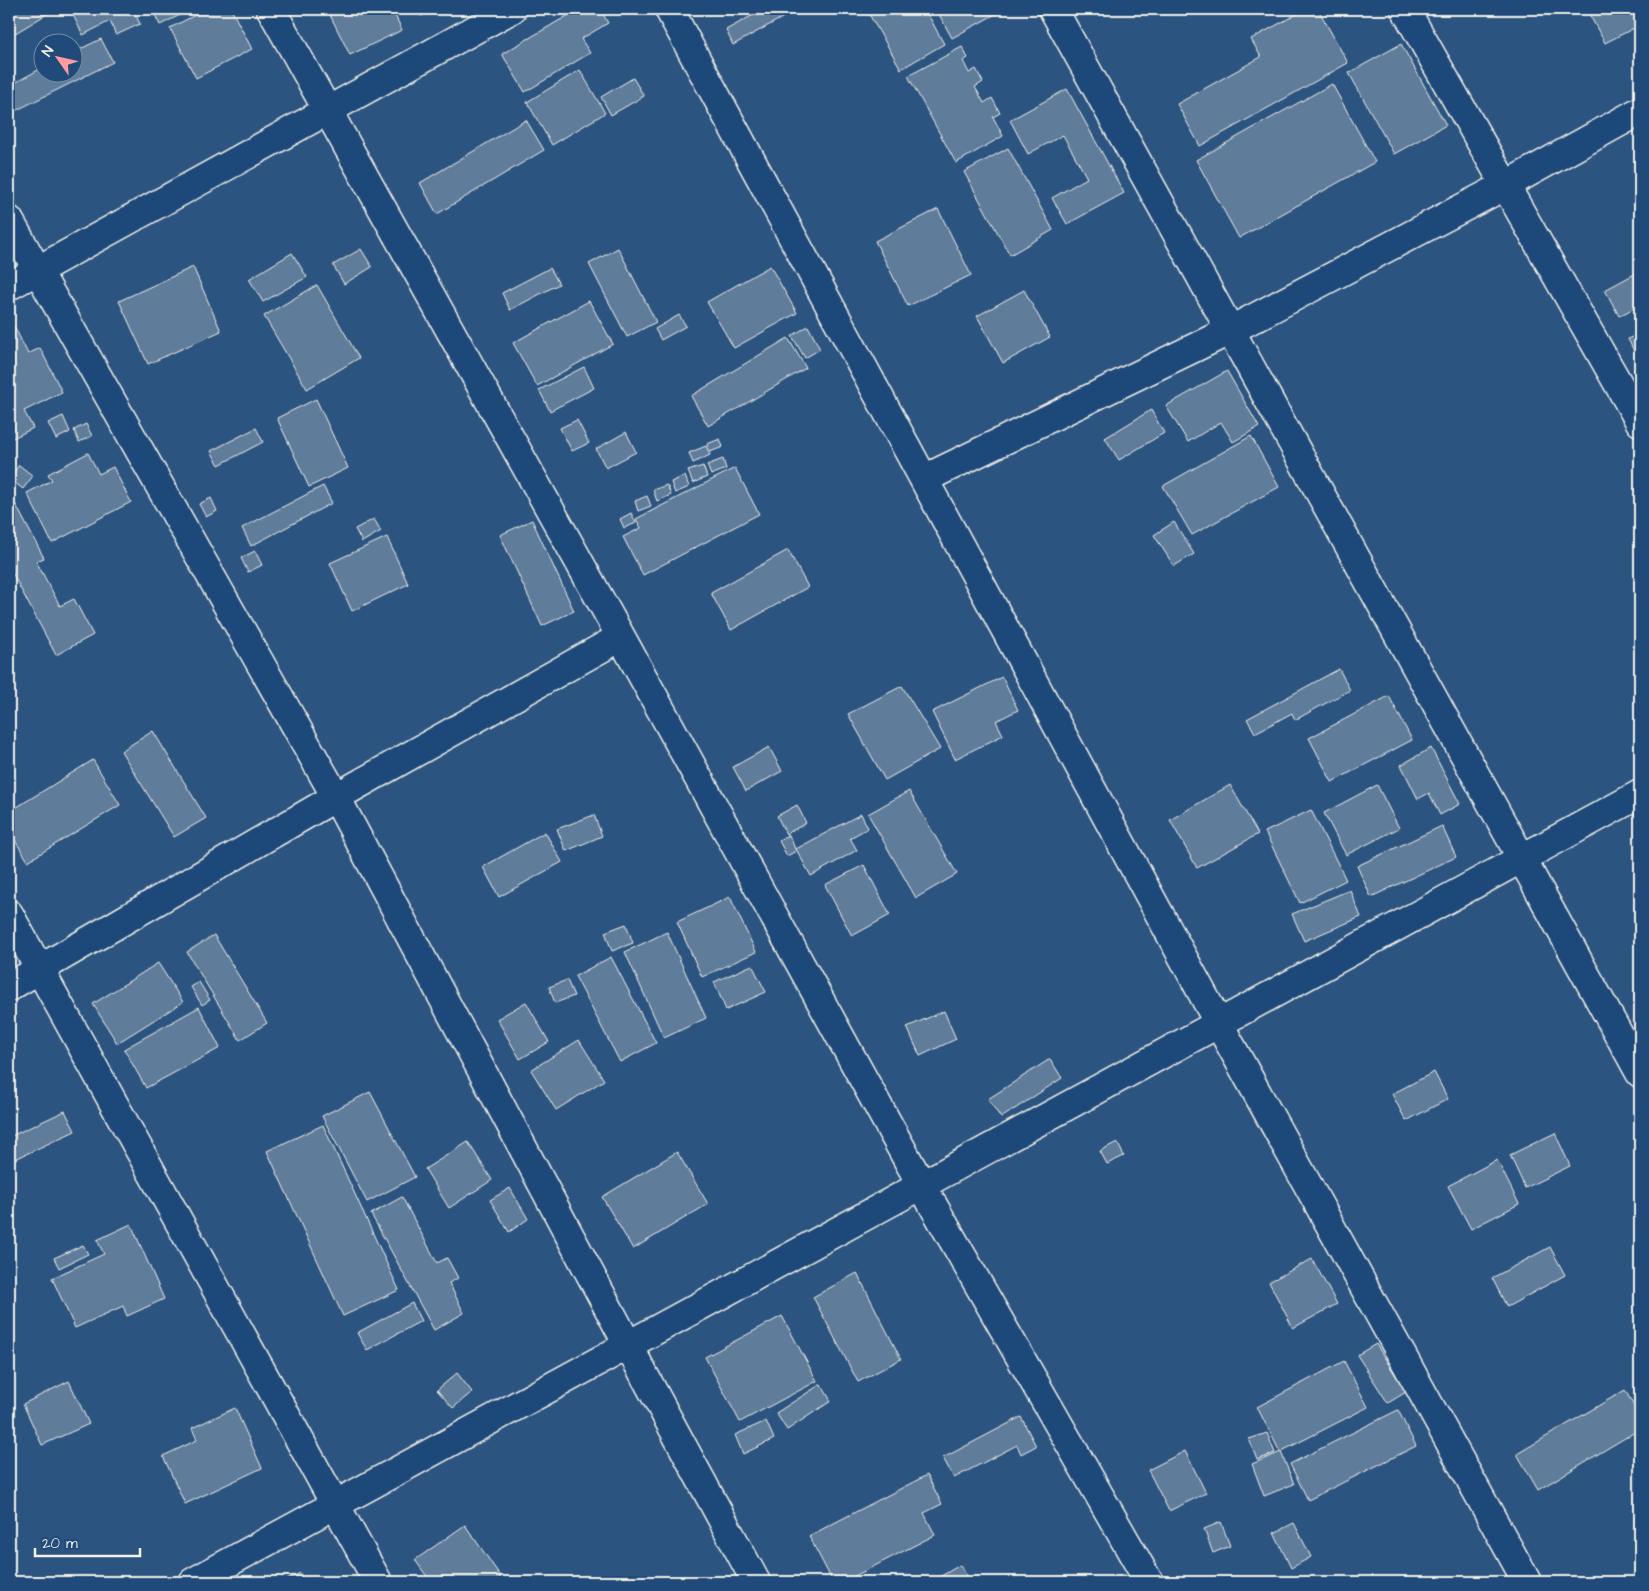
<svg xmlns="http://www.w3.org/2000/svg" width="1649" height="1591" font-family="'Architects Daughter',sans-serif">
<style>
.building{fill:#5e7b9a;stroke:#f4f1e8}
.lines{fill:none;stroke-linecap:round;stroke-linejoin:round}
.street-casing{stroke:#f4f1e8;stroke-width:31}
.street{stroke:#1f4a7a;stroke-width:28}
</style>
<rect width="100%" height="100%" fill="#2c5481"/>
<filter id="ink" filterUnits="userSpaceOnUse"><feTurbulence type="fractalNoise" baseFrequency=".02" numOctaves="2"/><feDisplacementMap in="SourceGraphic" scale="10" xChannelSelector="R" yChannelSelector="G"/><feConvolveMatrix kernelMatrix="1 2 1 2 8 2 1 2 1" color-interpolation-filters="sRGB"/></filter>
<g filter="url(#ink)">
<path class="building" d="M9,9H55L9,37Z
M70,9H133L140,24L116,35L110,21L83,35Z
M152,9H192L160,25Z
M207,9H231L252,49L196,78L170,28Z
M327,9H392L402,30L350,55Z
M418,9H435L421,16Z
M579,9H600L608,23L581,39L590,53L525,92L502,54Z
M764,9H798L733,45L726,30Z
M866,9H925L944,44L901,69Z
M936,9H1000L1001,11L952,38Z
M1306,9H1318L1348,63L1200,146L1177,104L1261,57L1251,39Z
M1594,9H1640V25L1605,43L1588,12Z
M101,39L113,62L9,114V86L42,68V72H72V53Z
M1401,44L1446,125L1394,154L1349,73Z
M962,47L968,58L963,61L969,73L976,69L983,82L975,87L984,103L992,98L1000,113L993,117L1003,136L956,163L908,76Z
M580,70L605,113L552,145L527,102Z
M633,78L644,96L611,115L601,97Z
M1332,84L1375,162L1239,238L1196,160Z
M1067,89L1124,193L1067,224L1052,198L1087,178L1063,135L1028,154L1010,120Z
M526,120L544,150L437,214L420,183Z
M1008,148L1053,230L1010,255L964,172Z
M938,209L971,275L908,306L875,241Z
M618,248L656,322L627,337L589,264Z
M361,249L372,267L344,284L333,265Z
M292,253L307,277L263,302L249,279Z
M770,266L797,313L734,348L707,302Z
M193,267L221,331L148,364L119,301Z
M550,268L559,284L510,310L502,293Z
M1640,271V305L1619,316L1605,290Z
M317,285L359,358L307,389L264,316Z
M1024,290L1050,337L1003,363L977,316Z
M589,301L613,344L537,386L513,343Z
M679,315L686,326L661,340L655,329Z
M14,326L28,354L40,348L62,392L24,411L33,428L9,440V329Z
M808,326L820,349L805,358L792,336Z
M1640,333V363L1628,339Z
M788,338L806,368L708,426L691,396Z
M584,367L594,388L550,411L539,390Z
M1227,371L1259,427L1233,442L1221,422L1188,442L1166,406Z
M316,399L348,468L309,487L277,418Z
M1151,410L1164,433L1119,460L1105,438Z
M63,416L70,432L56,439L48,423Z
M577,420L589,443L572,451L560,428Z
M86,424L92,436L79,442L74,430Z
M256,428L263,442L219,465L211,451Z
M626,432L636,452L606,468L596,449Z
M1251,436L1279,487L1192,535L1163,486Z
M720,439L723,447L710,452L707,444Z
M706,446L710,455L693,463L689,453Z
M88,453L99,474L113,467L131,502L52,543L27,493L52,480L48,474Z
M723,459L726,469L711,475L707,465Z
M19,465L33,476L23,489L10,479Z
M703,466L707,477L693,483L688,471Z
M735,468L759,514L643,575L623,537L641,528L636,519Z
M685,476L689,487L675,493L671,482Z
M667,485L671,495L657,501L653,490Z
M323,486L332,503L251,546L242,528Z
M9,492L44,558L36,561L60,606L74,599L93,635L56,655L9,567Z
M647,496L651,506L638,511L635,501Z
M211,498L217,511L206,517L199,504Z
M631,513L636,523L624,528L620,519Z
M374,519L381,531L362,542L355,529Z
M532,520L574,611L542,626L500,535Z
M1174,522L1194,554L1174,566L1154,535Z
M387,537L408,584L352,611L330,563Z
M788,550L808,587L731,630L711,593Z
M255,551L262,565L248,572L241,558Z
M1339,669L1350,690L1295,720L1292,713L1255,733L1247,719Z
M1002,677L1018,710L996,721L1003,735L955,759L932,712Z
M902,686L940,749L885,780L848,714Z
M1389,696L1412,740L1332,782L1309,738Z
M153,731L206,818L174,837L121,751Z
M769,747L782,771L746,791L733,767Z
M1431,748L1460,804L1440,815L1429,793L1418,799L1401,765Z
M93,760L120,805L28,861L9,831V812Z
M1230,785L1258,834L1197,868L1170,820Z
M1377,785L1399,828L1346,855L1324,813Z
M909,791L957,874L916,898L868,814Z
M797,805L806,823L786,834L777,816Z
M1311,810L1346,880L1300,903L1265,832Z
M861,814L868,828L850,838L857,850L811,876L796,849Z
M594,815L602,836L566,851L557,829Z
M1442,826L1456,857L1371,897L1357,866Z
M545,832L562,862L499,897L483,867Z
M789,835L796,851L787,856L779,841Z
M864,865L890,915L852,936L825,885Z
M1350,890L1361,917L1304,941L1292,914Z
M730,897L756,952L702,977L677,922Z
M626,924L633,943L612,951L605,932Z
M667,932L706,1018L664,1038L625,952Z
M214,935L267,1023L240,1040L187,952Z
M611,957L656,1043L620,1062L575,976Z
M158,963L183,1002L117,1043L93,1004Z
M752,965L766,992L726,1010L714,982Z
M567,980L574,996L555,1003L549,987Z
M199,982L210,1000L202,1005L191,987Z
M526,1002L549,1042L520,1059L497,1019Z
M199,1007L220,1048L146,1088L124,1049Z
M944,1011L956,1039L920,1056L907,1027Z
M579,1040L604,1080L556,1110L531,1070Z
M1050,1059L1062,1078L1001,1118L988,1099Z
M1434,1072L1448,1099L1406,1121L1392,1094Z
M370,1092L415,1177L367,1202L322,1116Z
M65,1111L75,1131L9,1162V1137Z
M323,1125L399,1290L343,1316L267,1151Z
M1555,1133L1570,1166L1525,1188L1510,1155Z
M468,1142L492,1180L449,1208L425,1169Z
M1117,1142L1124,1156L1107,1164L1100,1151Z
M677,1152L708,1204L633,1249L602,1197Z
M1497,1160L1519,1204L1471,1229L1448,1186Z
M510,1188L528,1219L509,1232L490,1200Z
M402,1197L437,1263L447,1258L458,1278L449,1283L464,1313L434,1330L371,1214Z
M131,1224L164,1299L127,1316L123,1306L75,1328L52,1278L104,1254L97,1240Z
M83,1245L88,1254L59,1268L54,1258Z
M1550,1247L1565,1275L1507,1307L1492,1278Z
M1312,1259L1337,1304L1293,1328L1269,1282Z
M857,1273L901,1359L858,1382L813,1297Z
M412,1303L421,1321L367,1350L357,1333Z
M782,1316L817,1381L740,1422L705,1357Z
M1376,1344L1406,1392L1388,1403L1357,1355Z
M1344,1361L1368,1407L1280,1452L1257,1407Z
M457,1373L472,1392L453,1408L437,1390Z
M69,1381L89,1424L42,1445L23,1404Z
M821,1384L831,1401L787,1430L776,1413Z
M1625,1390L1640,1417V1429L1538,1490L1517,1454Z
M235,1408L262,1468L185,1504L163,1456L197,1440L192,1428Z
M1398,1410L1416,1446L1308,1500L1290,1464Z
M1021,1417L1036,1446L1021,1454L1017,1445L954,1478L943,1458Z
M766,1421L774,1439L743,1454L735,1435Z
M1267,1433L1275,1453L1257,1460L1249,1439Z
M1185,1451L1206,1493L1169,1511L1148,1470Z
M1281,1452L1294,1484L1264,1496L1252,1464Z
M927,1475L942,1504L924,1513L935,1535L843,1582H833L809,1536Z
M1221,1522L1230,1546L1213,1553L1204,1529Z
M1294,1523L1311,1557L1291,1568L1274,1533Z
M465,1525L501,1577L493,1582H431L415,1560Z
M960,1565L970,1582H931Z
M300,1573L304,1582H283Z"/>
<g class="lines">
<g class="street-casing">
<path id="street" d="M271,9L621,637L922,1186L1149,1582
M669,9L1219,1024L1527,1582
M1053,9L1640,1073
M1405,9L1640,422
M9,220L336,797L628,1345L756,1582
M9,286L512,9
M924,479L1231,330L1506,185L1640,111
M9,914L378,1582
M9,987L336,797L621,637
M193,1582L1640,794"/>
</g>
<use href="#street" class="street"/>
</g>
</g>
<rect width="1649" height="1591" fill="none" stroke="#1f4a7a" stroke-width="30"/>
<rect x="15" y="15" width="1619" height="1561" fill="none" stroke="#f4f1e8" stroke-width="2" filter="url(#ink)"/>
<g transform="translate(58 58) rotate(304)"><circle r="24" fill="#1f4a7a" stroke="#748da6"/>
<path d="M0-4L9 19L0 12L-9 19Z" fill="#ff9aa2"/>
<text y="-8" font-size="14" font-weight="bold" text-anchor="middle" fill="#f4f1e8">N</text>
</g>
<path d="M35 1548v8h105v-8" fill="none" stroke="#f4f1e8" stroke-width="2.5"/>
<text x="42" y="1548" font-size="15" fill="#f4f1e8" stroke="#1f4a7a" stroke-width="4" paint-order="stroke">20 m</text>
</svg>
